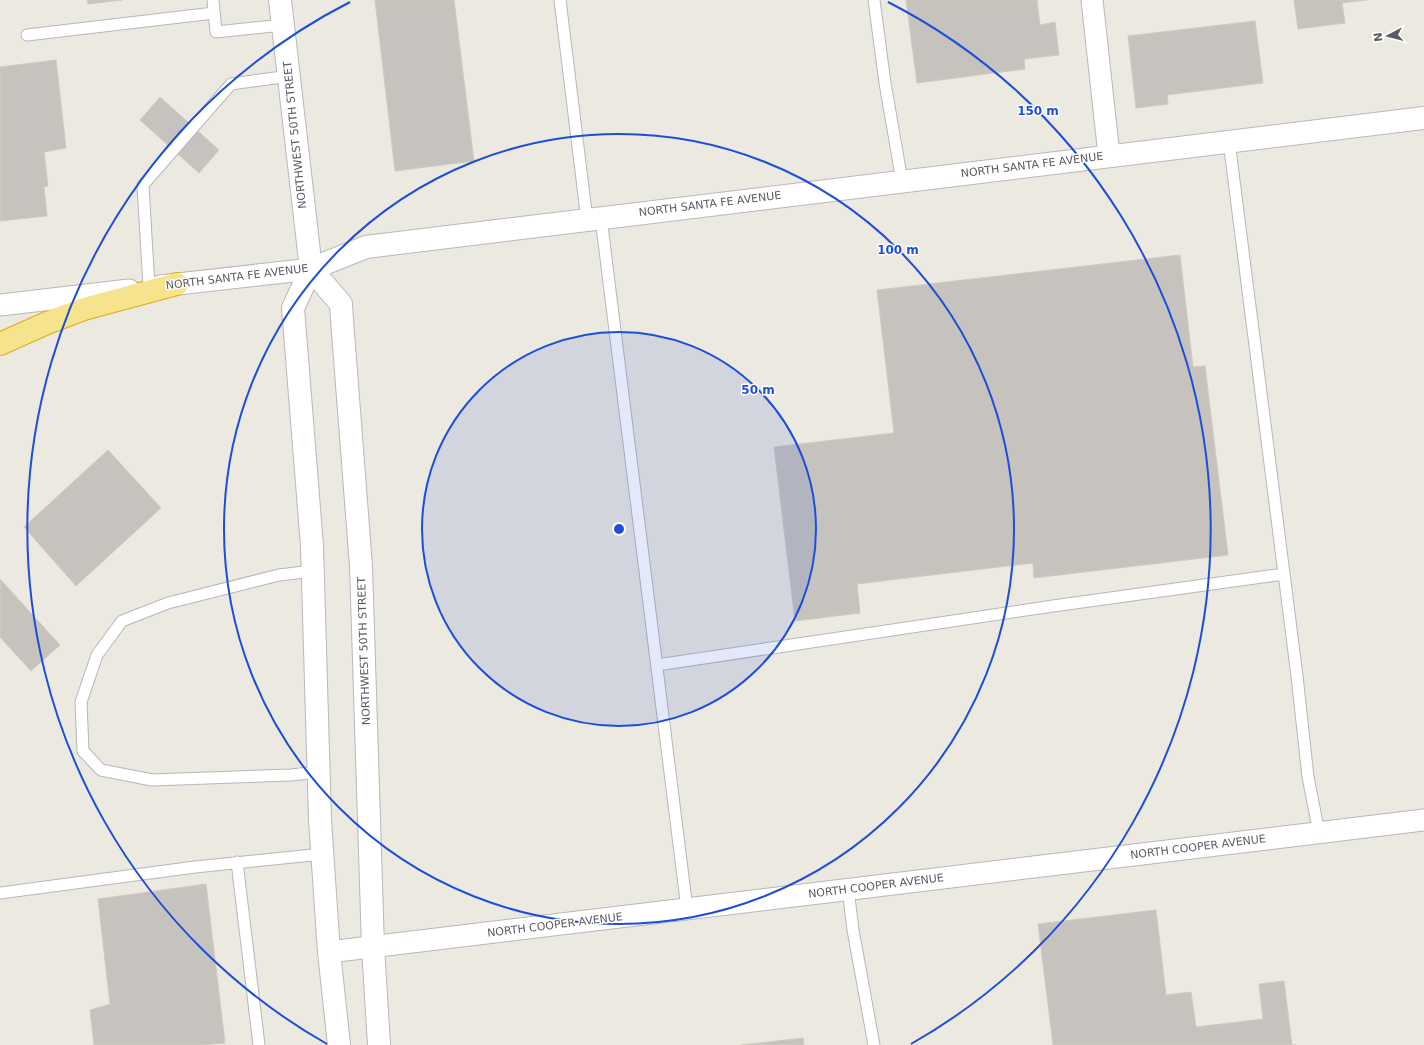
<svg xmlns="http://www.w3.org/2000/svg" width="1424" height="1045" font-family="'DejaVu Sans',sans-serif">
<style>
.building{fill:#c6c3be;stroke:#cfcbbf}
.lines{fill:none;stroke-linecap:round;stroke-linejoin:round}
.lane-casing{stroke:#b6b7bc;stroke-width:13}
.street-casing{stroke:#b6b7bc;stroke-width:23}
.secondary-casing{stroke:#b6b8be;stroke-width:24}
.highway-casing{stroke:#dcad0f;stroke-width:24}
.lane{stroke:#fff;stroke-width:11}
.street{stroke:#fff;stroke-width:21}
.secondary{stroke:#fff;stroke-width:22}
.highway{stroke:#f5e38d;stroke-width:22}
.ring{fill:none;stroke:#1d4ed8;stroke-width:2}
.labels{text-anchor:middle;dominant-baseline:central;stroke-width:3;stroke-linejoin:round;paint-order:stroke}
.street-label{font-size:11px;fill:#595b60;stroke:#fff}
.centre{fill:#1d4ed8;stroke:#fff;stroke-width:2}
.ring-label{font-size:12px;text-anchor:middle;font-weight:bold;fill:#1d4ed8;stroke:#fff;stroke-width:3;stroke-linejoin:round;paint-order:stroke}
</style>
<rect width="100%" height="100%" fill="#ebe9e0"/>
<path class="building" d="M87,0H122L88,4Z
M375,0H454L474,161L395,171Z
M906,0H1037L1040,25L1055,22L1059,55L1024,59L1025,69L917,83Z
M1294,0H1367L1342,3L1345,23L1298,29Z
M1255,21L1263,83L1167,95L1168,104L1136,108L1128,36Z
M56,60L66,148L44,152L48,186L44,187L47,216L0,221V67Z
M160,97L219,150L199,173L140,120Z
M1180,255L1193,367L1205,366L1228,555L1034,578L1033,563L857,584L860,613L795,621L774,447L894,433L877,290Z
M108,450L161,508L76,586L24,527Z
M0,579L60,645L31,671L0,637Z
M206,884L225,1043L200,1045H94L90,1010L110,1004L98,899Z
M1156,910L1166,995L1191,992L1196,1027L1263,1019L1259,984L1284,981L1292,1045H1296H1053L1038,924Z
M803,1038L804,1045H741Z"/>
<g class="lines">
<g class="lane-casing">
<path id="lane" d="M213,0L216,32L283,25
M560,0L587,220
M874,0L885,83L902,181
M27,35L214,13
M1229,141L1297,676L1308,777L1319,833
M601,218L687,909
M149,287L143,185L231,84L289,76
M313,571L279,575L168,603L122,621L97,655L81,702L83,751L101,770L152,780L291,775L318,772
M657,665L1053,606L1284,574
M237,862L259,1045
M848,889L853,930L874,1045
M0,893L195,867L322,854"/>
</g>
<g class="street-casing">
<path id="street" d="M1092,0L1109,155
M160,286L311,269
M0,305L129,290
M329,952L1424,820"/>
</g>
<g class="secondary-casing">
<path id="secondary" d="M280,0L311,269L293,308L312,546L320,820L329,952L339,1045
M311,269L366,247L1424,118
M311,269L341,304L342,320L361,566L373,947L379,1045"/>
</g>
<g class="highway-casing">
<path id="highway" d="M0,344L47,323L84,309L177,284"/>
</g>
<use href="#lane" class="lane"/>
<use href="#street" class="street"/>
<use href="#secondary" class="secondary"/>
<use href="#highway" class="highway"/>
</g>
<circle cx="619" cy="529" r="197" fill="#1d4ed8" fill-opacity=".12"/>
<g class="ring">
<circle cx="619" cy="529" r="197"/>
<circle cx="619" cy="529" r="395"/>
<path d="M327 1044A592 592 0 0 1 350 2M888 2A592 592 0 0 1 911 1044"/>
</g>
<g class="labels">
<g class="street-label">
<text transform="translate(295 135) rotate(-96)">NORTHWEST 50TH STREET</text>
<text transform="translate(1032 165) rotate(-7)">NORTH SANTA FE AVENUE</text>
<text transform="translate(710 204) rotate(-7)">NORTH SANTA FE AVENUE</text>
<text transform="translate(237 277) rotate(-7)">NORTH SANTA FE AVENUE</text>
<text transform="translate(364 651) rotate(-92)">NORTHWEST 50TH STREET</text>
<text transform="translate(1198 847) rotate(-7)">NORTH COOPER AVENUE</text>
<text transform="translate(876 886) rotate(-7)">NORTH COOPER AVENUE</text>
<text transform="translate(555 925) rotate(-7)">NORTH COOPER AVENUE</text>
</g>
</g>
<circle cx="619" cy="529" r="6" class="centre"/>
<g class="ring-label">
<text x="1038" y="115">150 m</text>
<text x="898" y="254">100 m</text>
<text x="758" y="394">50 m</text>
</g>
<g transform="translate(1388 36) rotate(263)" stroke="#ffffff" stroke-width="3" paint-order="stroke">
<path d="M0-3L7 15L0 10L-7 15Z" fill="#595b60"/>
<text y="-6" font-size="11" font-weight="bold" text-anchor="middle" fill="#595b60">N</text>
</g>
</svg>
